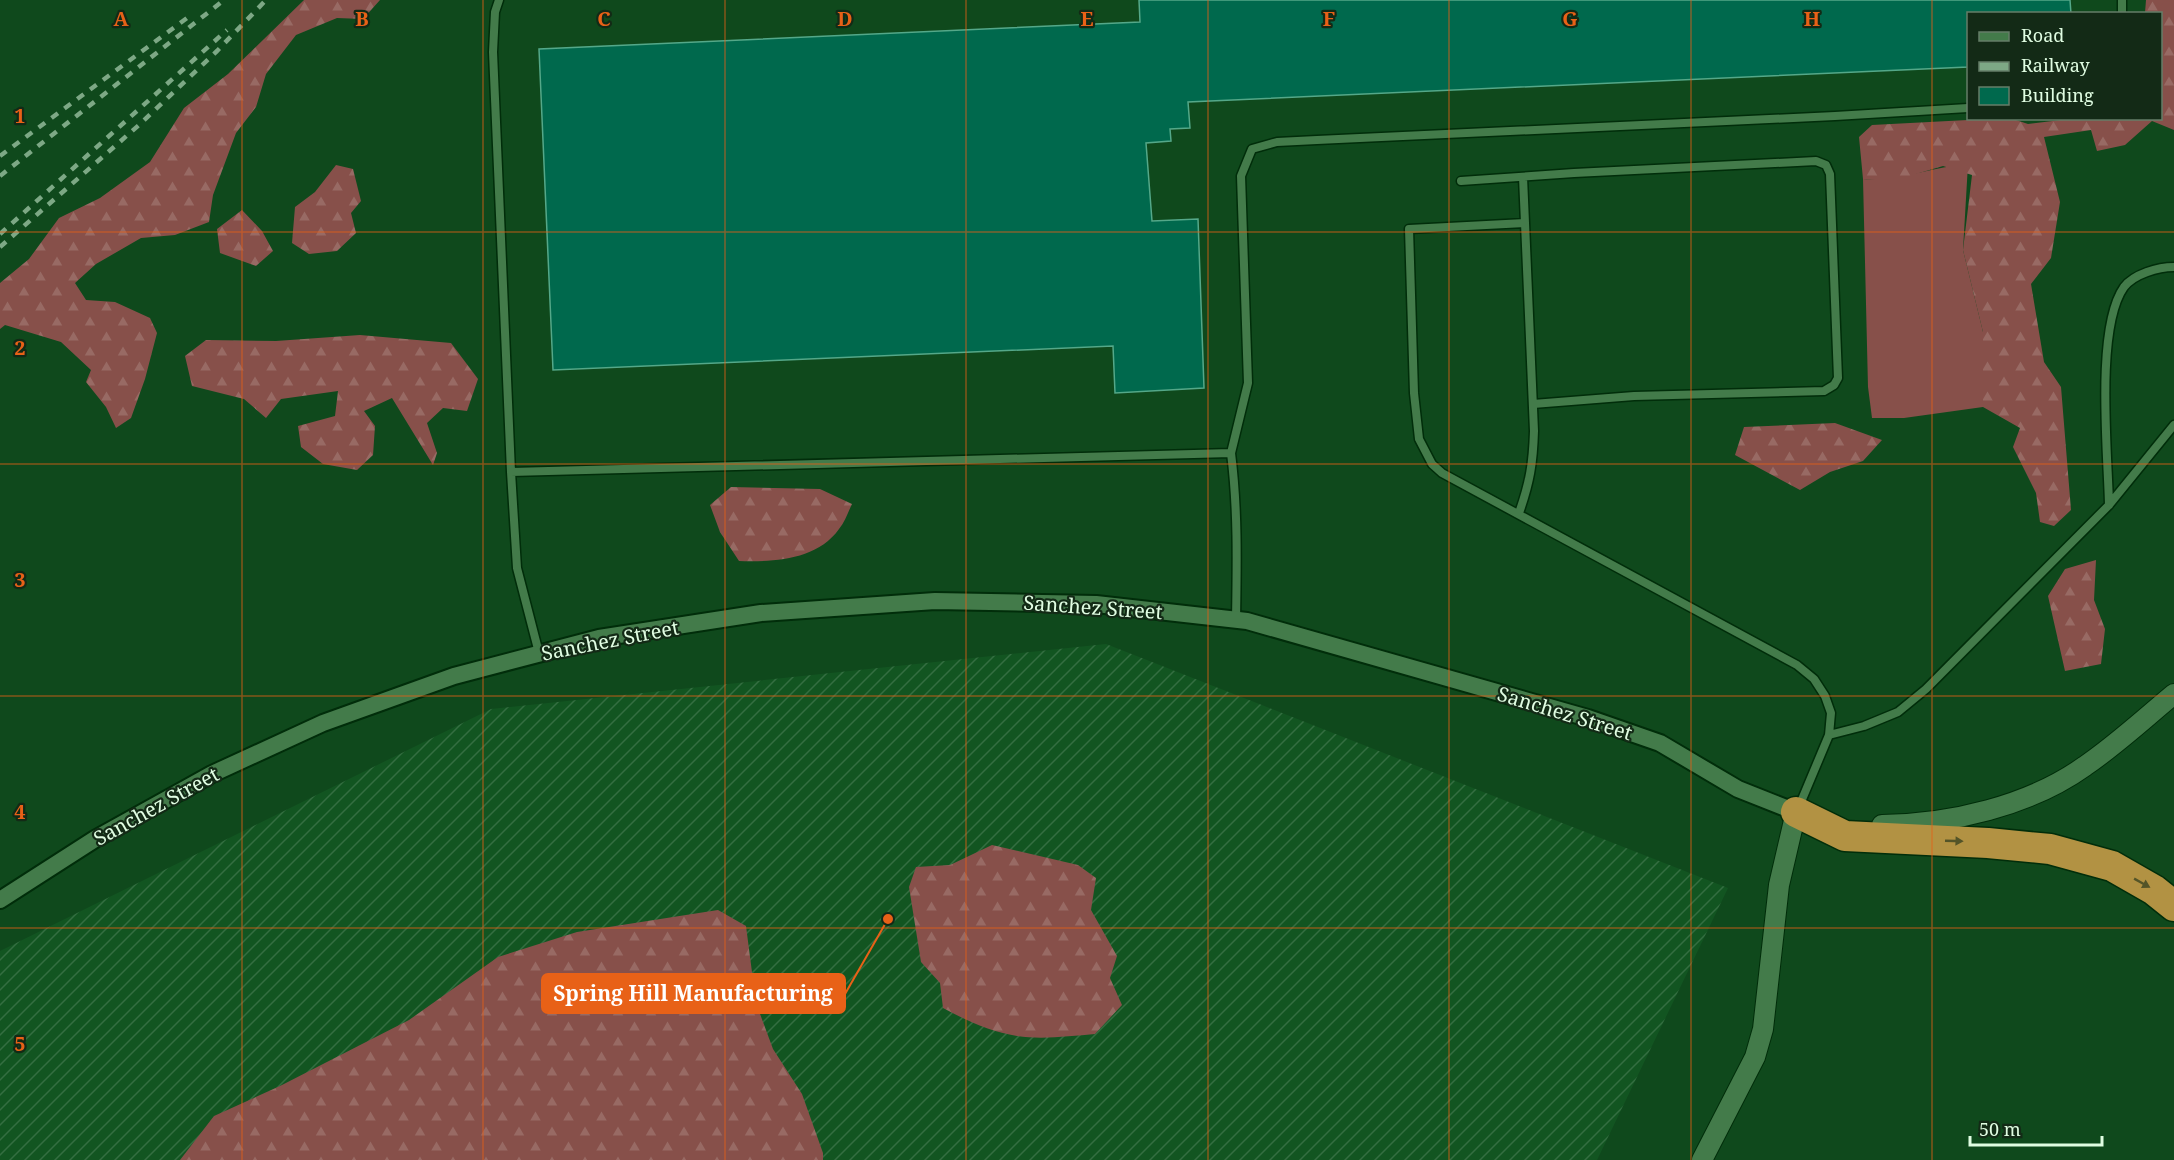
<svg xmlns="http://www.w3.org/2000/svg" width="2174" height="1160" font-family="'Noto Serif',serif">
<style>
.industrial{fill:url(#industrial-furrows)}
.grass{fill:#87504a}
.forest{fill:url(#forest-firs)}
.building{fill:#00694d;stroke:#54a889;stroke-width:1.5}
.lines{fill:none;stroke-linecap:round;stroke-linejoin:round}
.service-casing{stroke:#012d0a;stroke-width:11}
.minor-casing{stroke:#012d0a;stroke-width:20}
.tertiary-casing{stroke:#012d0a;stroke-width:22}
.motorway-casing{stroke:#012d0a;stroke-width:33}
.service{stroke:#437b4a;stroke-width:8}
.minor{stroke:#437b4a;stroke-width:16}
.tertiary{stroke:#437b4a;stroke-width:20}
.motorway{stroke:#b29243;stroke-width:30}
.rail{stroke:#7da885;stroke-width:4.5;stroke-dasharray:8 8;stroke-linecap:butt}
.oneway{fill:#535428}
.grid{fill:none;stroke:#e86117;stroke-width:1.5;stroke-opacity:0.55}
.labels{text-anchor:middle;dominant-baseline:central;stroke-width:4.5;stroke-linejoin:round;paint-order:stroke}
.street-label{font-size:20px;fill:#e0fde2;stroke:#132a16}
.grid-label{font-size:20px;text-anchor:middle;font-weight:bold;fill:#e86117;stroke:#132a16;stroke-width:4.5;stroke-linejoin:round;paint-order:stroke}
.leader{fill:none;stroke:#e86117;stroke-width:2}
.callout-dot{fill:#e86117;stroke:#132a16;stroke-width:2}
.callout{fill:#e86117;stroke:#e86117;stroke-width:2}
.callout-label{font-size:21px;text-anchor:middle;font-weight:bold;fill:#fff}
</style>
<defs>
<pattern id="industrial-furrows" width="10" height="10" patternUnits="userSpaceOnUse" patternTransform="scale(1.5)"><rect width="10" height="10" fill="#125521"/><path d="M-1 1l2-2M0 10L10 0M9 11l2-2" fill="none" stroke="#346e41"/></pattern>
<pattern id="forest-firs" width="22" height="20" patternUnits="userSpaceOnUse" patternTransform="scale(1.5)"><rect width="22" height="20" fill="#87504a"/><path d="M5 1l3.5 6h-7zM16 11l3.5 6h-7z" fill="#986a64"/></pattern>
</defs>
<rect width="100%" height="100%" fill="#0f491c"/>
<path class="industrial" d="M1106,644L1728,888L1597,1160H0V951L491,709Z"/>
<path class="grass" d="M1968,164L1963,250L1983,332V407L1904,418H1872L1868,387L1863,179C1898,181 1933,167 1968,164Z"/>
<path class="forest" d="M304,0H380L363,19L337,18L296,35L266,74L256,107L236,133L213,195L209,222L175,235L141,238L96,264L75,283L86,300L115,302L150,318L157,333L145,379L131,418L116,428L106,407L86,382L91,370L61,342L5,325L0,329V283L29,259L59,218L100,198L150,162L184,108L228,74Z
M2146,0H2174V130L2152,121L2125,145L2097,151L2091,130L2044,137L2060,202L2051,258L2031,284L2044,362L2061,387L2071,510L2054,526L2040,522L2036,493L2013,447L2020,428L1983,407V332L1963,250L1972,175L1943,166L1892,181L1863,179L1859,137L1872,125L2006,118L2013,119L2028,124L2069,119L2160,118V14L2145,13Z
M336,165L353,169L361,201L351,213L356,233L337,251L309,254L292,243L295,207L315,192Z
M242,210L262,231L273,251L256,266L220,253L217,229Z
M360,335L451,343L478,379L467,411L443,408L427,423L437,453L433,465L392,398L364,411L375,426L373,455L357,470L323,464L301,447L298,426L335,416L338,391L281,399L266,418L244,399L192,386L185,356L206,340L276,341Z
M1835,423L1882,440L1863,461L1830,472L1800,490L1735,455L1744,427Z
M731,487L820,489L852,504C848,512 845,522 839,529C817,560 774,562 739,561L720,532L710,505Z
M2096,560L2094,600L2105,629L2101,664L2065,671L2048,596L2065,569Z
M992,845L1078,865L1096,878L1091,910L1117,956L1110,978L1122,1005L1095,1034C1070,1036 1042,1040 1017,1036C991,1032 965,1020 943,1008L940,983L921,962L909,887L916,867L950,865Z
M718,910L746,926L756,1003L773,1049L802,1094L823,1153V1160H180L214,1116L280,1086L409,1020L498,957L577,932Z"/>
<path class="building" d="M1139,0H2070L2071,14H1968V67L1188,102L1190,128L1170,129L1171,141L1146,143L1152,221L1198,219L1204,388L1115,393L1113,346L553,370L539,49L1140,22Z"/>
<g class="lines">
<g class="service-casing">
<path id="service" d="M499,0L495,12L493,52L511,472
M2122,0V14
M1523,177L1525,223
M1461,181L1574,173L1816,161L1826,165L1830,174L1838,378L1834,385L1824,391L1634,396L1533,404
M1231,453L1248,383L1241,176L1252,149L1277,142L1317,140L1835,116L1968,108
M2109,505C2108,454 2095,328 2124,287C2134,274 2158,267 2174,267
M1519,513C1530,482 1533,463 1534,431L1525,223L1409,229L1414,393L1419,439L1432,464L1442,473L1797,665L1814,679L1825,696L1831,713L1829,735L1798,809
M539,653L517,568L511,472L1231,453C1238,509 1237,563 1236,620
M1829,735L1864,726L1898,712L1926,689L2109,505L2174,425"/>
</g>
<g class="minor-casing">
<path id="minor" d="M0,900L95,839L212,774L323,723L454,676L599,638L761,613L935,601L1096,604L1247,621L1588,718L1660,743L1738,789L1796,812"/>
</g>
<g class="tertiary-casing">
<path id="tertiary" d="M1882,825C1951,824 2029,806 2085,766C2116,745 2145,718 2174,694
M1702,1160L1755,1057L1763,1029L1779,885L1796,812L1806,814"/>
</g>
<g class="motorway-casing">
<path id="motorway" d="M1796,812L1845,836L1988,843L2050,849L2112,866L2154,890L2174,906"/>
</g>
<use href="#service" class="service"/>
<use href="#minor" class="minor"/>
<use href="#tertiary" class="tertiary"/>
<use href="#motorway" class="motorway"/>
<path class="rail" d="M0,156L187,18
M0,176L224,0
M0,234L227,30
M0,247L139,125L217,51L266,0"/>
</g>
<defs><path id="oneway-solid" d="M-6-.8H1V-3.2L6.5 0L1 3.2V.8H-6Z" transform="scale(1.5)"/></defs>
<g class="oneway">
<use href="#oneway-solid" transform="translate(1954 841) rotate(2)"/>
<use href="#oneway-solid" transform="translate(2142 883) rotate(29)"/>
</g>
<path class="grid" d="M242,0V1160M483,0V1160M725,0V1160M966,0V1160M1208,0V1160M1449,0V1160M1691,0V1160M1932,0V1160M0,232H2174M0,464H2174M0,696H2174M0,928H2174"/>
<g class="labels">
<g class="street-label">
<text transform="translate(1093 607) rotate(4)">Sanchez Street</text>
<text transform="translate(610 640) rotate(-11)">Sanchez Street</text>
<text transform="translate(1565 713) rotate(17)">Sanchez Street</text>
<text transform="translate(156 806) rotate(-29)">Sanchez Street</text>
</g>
</g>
<g class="grid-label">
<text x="121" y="26">A</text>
<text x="362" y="26">B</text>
<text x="604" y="26">C</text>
<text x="845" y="26">D</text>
<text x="1087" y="26">E</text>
<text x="1329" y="26">F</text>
<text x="1570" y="26">G</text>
<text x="1812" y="26">H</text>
<text x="20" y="123">1</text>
<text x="20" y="355">2</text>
<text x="20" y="587">3</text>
<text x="20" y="819">4</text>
<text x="20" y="1051">5</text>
</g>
<path class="leader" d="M888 919L845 994"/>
<circle class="callout-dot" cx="888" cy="919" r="6"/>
<rect class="callout" x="542" y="974" width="303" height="39" rx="6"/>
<g class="callout-label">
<text x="693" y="1001">Spring Hill Manufacturing</text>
</g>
<rect x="1967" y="12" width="195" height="108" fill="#132a16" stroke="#657e68" stroke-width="1.5"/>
<rect x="1979" y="32" width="30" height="9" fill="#437b4a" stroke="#657e68" stroke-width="1.5"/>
<text x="2021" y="42" font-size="18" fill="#e0fde2">Road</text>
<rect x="1979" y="62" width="30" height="9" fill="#7da885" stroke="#657e68" stroke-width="1.5"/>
<text x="2021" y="72" font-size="18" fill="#e0fde2">Railway</text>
<rect x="1979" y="87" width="30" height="18" fill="#00694d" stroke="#657e68" stroke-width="1.5"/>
<text x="2021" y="102" font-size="18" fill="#e0fde2">Building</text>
<path d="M1970 1136v9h132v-9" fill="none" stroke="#e0fde2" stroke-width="3"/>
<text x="1979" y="1136" font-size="18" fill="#e0fde2" stroke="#132a16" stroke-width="4.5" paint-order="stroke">50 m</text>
</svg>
